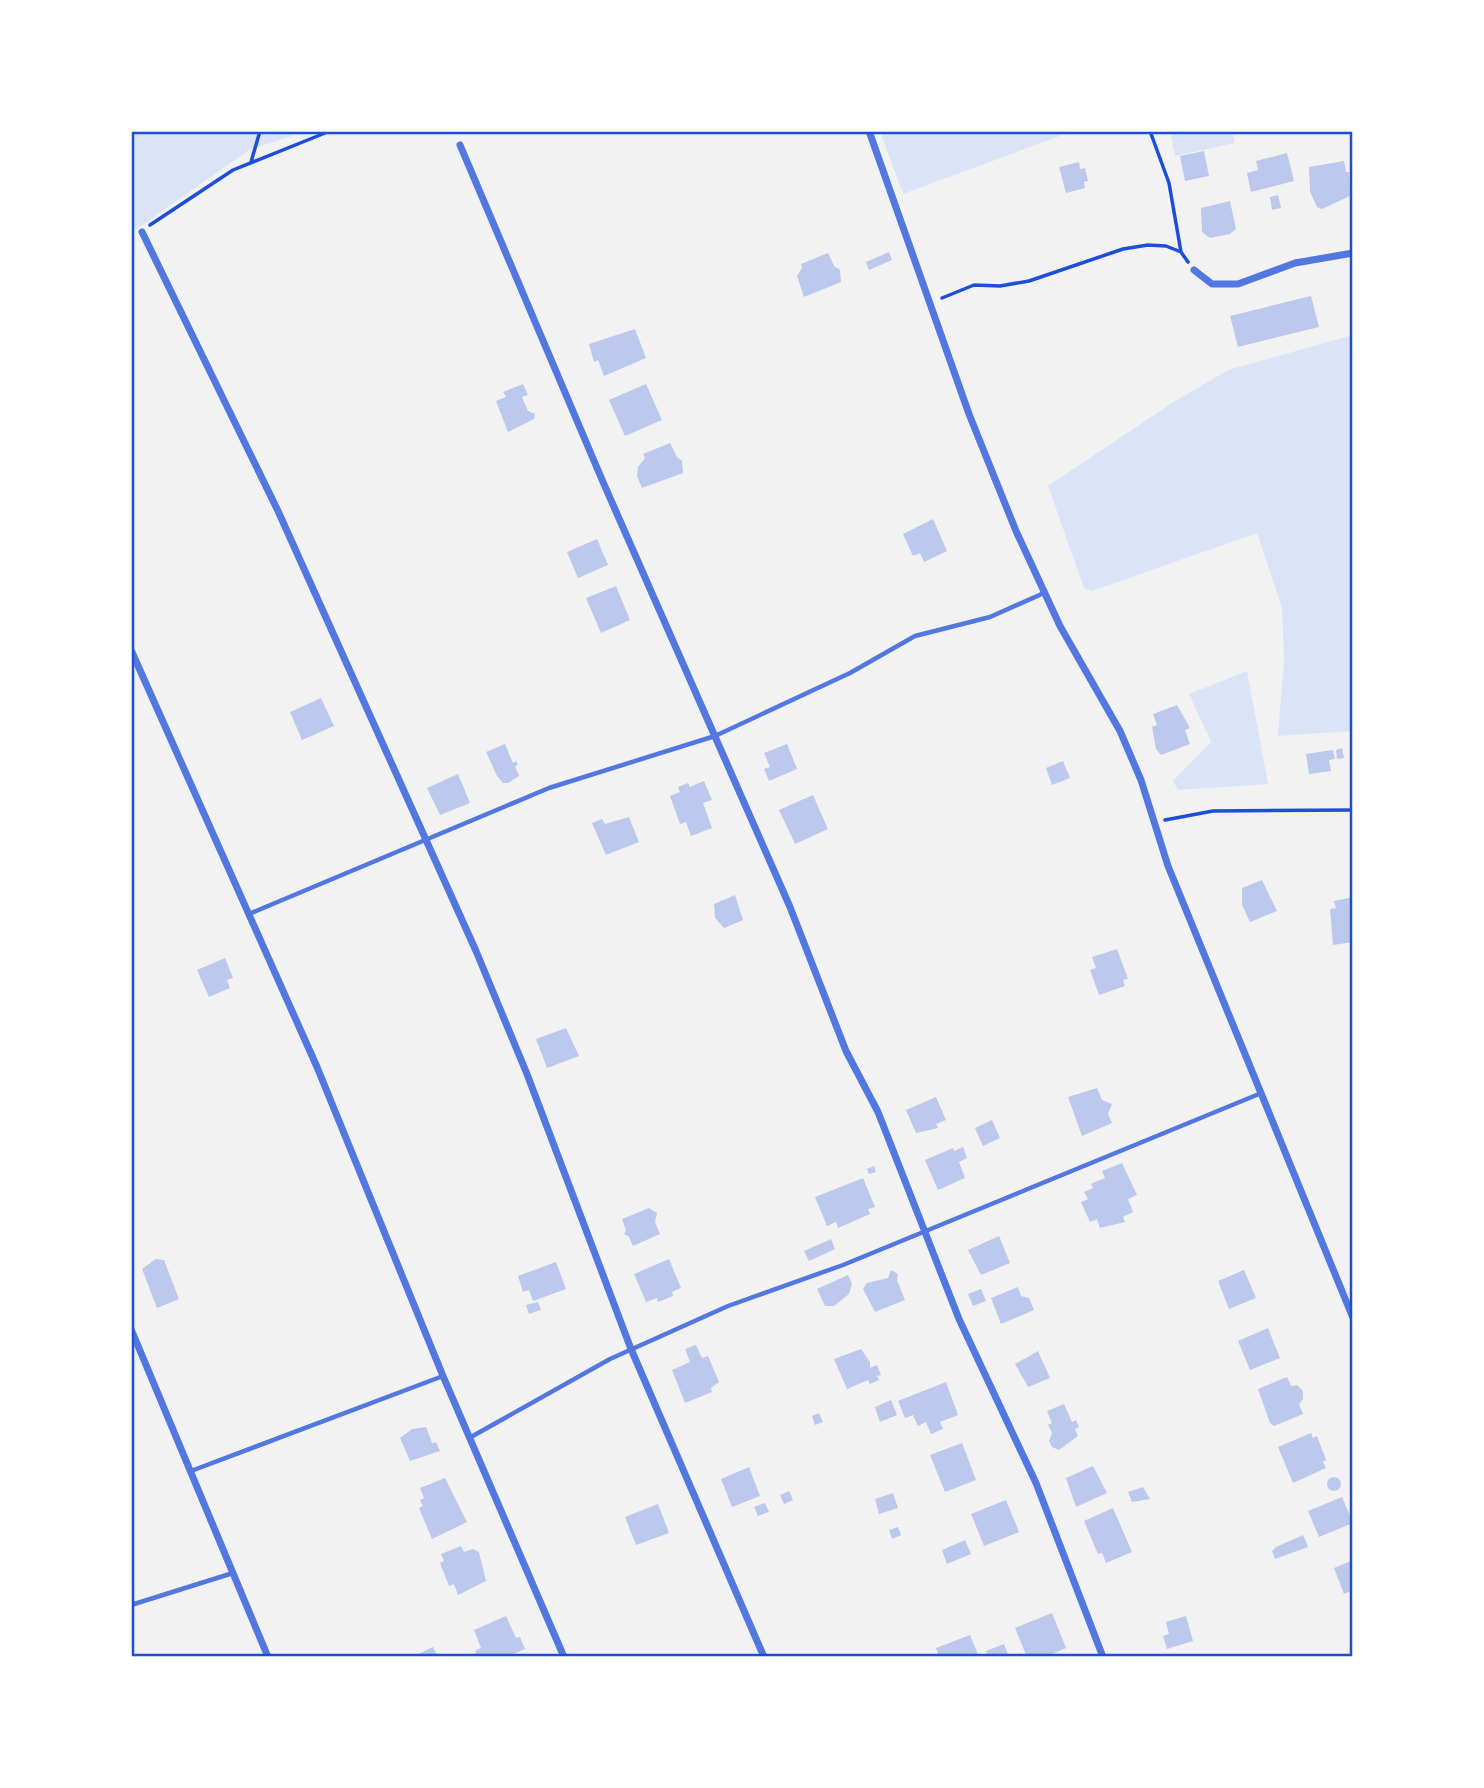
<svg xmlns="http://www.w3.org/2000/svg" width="1484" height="1788" font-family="'PT Sans',sans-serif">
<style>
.green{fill:#dbe4f7}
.building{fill:#bdc9ec}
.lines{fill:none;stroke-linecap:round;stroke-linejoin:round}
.path{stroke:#1d4ed8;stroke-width:3.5}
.service{stroke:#5277de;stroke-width:4.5}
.minor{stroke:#5277de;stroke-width:7}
.neatline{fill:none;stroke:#1d4ed8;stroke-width:2.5}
</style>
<rect width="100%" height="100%" fill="#f2f2f2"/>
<path class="green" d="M131,131H306L249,150L131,233Z
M880,131H1073L903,194Z
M1170,131H1232L1235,143L1175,156Z
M1353,335V731L1278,736L1284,659L1282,608L1257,533L1092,591L1084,588L1048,486L1172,403L1228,370Z
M1247,671L1268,784L1178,790L1173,781L1211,742L1189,694Z"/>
<path class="building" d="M1204,151L1209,176L1185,181L1180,156Z
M1287,153L1294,181L1251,192L1247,173L1258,170L1256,161Z
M1344,161L1346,172H1349L1350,196L1322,209L1317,207L1310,192L1309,167Z
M1079,162L1080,169L1085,168L1088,181L1084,182L1085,188L1066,193L1059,167Z
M1278,195L1281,208L1272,210L1270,197Z
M1230,201L1236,229L1230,234L1210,238L1202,232L1201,208Z
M889,252L892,260L869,270L866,262Z
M828,253L834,266L840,270L841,282L804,297L797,276L802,268L801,264Z
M1311,296L1319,327L1238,347L1230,316Z
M635,329L646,358L604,376L598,360L594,362L589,344Z
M523,384L528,395L522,397L528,411L535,414L534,419L508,432L496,401L506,397L503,392Z
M646,384L662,420L625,436L609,400Z
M670,443L677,457L682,461L683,473L642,488L637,476L638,467L645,458L643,454Z
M933,519L947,551L924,562L920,553L913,556L903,534Z
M597,539L608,565L578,578L567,552Z
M616,586L630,620L601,633L586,598Z
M321,698L334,726L302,740L290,712Z
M1177,705L1190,728L1185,730L1190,744L1161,755L1156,749L1152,727L1157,725L1153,714Z
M505,744L513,763L516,761L518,765L515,766L519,776L508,783H503L497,776L486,752Z
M787,744L797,769L769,781L764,769L770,767L764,753Z
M1342,748L1344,758L1337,759L1336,750Z
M1333,750L1335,759L1329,760L1331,771L1309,774L1306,754Z
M1063,761L1070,778L1052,785L1046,768Z
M458,774L470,803L440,815L427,788Z
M704,781L712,800L703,803L712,828L691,836L686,822L680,824L670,796L680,792L678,787L688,783L690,787Z
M813,795L828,829L795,844L779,810Z
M629,817L639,842L606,855L592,823L602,819L605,824Z
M1262,880L1277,911L1250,922L1242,905V888Z
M735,895L743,920L724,928L715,918L714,904Z
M1353,897V942L1333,945L1330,909L1336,908L1334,901Z
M1117,949L1128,979L1123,980L1125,986L1099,995L1090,970L1096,968L1092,957Z
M225,958L233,978L227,980L230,988L209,997L197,970Z
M566,1028L579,1056L547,1068L536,1039Z
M1097,1088L1102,1100L1112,1104L1108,1114L1112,1123L1082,1136L1068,1097Z
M936,1097L946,1120L936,1124L938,1128L916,1133L906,1110Z
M992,1120L1000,1138L983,1146L975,1128Z
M963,1147L967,1158L959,1162L965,1178L938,1190L925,1160L953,1148L954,1151Z
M1122,1163L1137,1195L1128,1199L1133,1212L1123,1217L1125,1222L1100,1228L1097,1219L1090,1222L1081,1202L1088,1199L1084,1192L1093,1188L1091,1184L1105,1178L1102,1171Z
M874,1166L876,1172L869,1174L867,1169Z
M863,1178L875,1207L868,1209L870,1214L838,1228L836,1222L827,1226L815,1197Z
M649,1208L657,1213L655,1222L660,1234L633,1246L629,1237L624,1234L626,1230L622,1219Z
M999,1236L1010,1263L981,1275L968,1250Z
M831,1239L835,1249L809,1261L804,1251Z
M156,1259L164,1260L179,1299L157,1308L142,1269Z
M669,1259L681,1288L672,1292L673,1296L658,1302L657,1298L646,1302L634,1274Z
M556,1262L566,1289L533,1301L529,1290L523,1292L518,1276Z
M891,1270L898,1274L897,1280L905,1300L875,1312L863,1289L867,1283L888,1278Z
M1244,1270L1256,1298L1229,1309L1218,1281Z
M848,1275L852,1284L849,1294L834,1306H825L817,1289Z
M1018,1287L1021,1296L1029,1298L1034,1310L1001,1324L991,1298Z
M981,1289L986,1301L973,1306L968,1294Z
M538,1302L541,1310L529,1314L526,1305Z
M1268,1328L1280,1358L1250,1370L1238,1341Z
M696,1345L702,1358L708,1356L719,1382L711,1388L712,1392L685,1403L672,1370L690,1362L685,1349Z
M861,1349L870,1362V1368L877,1365L881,1375L877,1376L879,1380L870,1384L868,1380L847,1389L834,1359Z
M1038,1351L1050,1378L1028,1387L1015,1364Z
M1287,1377L1291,1386L1297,1385L1303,1391V1399L1299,1404L1303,1414L1274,1426L1270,1423L1258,1389Z
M946,1382L958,1415L940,1422L943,1429L931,1434L926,1422L918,1426L913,1415L905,1418L898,1401Z
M891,1400L897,1415L880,1422L875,1407Z
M1064,1404L1072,1422L1076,1420L1079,1427L1075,1429L1078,1436L1059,1450L1052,1447L1049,1441L1052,1433L1048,1425L1052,1423L1047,1411Z
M819,1413L823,1422L815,1425L812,1416Z
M426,1427L432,1443L436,1442L440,1451L410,1461L400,1438L412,1429Z
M1311,1433L1313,1438L1317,1436L1326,1460L1323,1462L1326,1468L1293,1483L1278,1447Z
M962,1443L976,1480L945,1492L930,1455Z
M1093,1466L1107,1493L1076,1507L1066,1478Z
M749,1467L760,1496L732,1507L721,1479Z
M1327 1484a7 7 0 1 1 14 0a7 7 0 1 1-14 0Z
M445,1478L467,1522L432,1539L419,1508L423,1506L420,1500L424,1498L420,1488Z
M1143,1487L1150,1499L1132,1502L1128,1492Z
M789,1491L793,1500L784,1504L780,1495Z
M893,1493L898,1508L879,1514L875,1499Z
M1342,1497L1353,1523L1319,1537L1308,1511Z
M1006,1500L1019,1532L984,1546L971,1514Z
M765,1503L769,1512L758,1516L754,1507Z
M658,1504L669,1533L636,1545L625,1517Z
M1113,1508L1132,1552L1106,1563L1102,1553L1098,1554L1084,1521Z
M898,1527L901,1535L892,1539L889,1530Z
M1303,1535L1308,1547L1275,1559L1272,1551L1276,1547Z
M965,1540L971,1554L947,1564L942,1550Z
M461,1546L464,1552L473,1549L479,1552L486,1581L458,1595L454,1584L449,1586L440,1563L444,1561L441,1554Z
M1353,1560V1590L1344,1594L1334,1568Z
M1052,1613L1066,1648L1045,1657H1027L1015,1628Z
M506,1616L516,1638L520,1637L525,1649L506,1657H478L475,1651L481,1648L474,1630Z
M1186,1616L1193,1641L1167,1649L1163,1636L1169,1634L1166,1622Z
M970,1635L979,1657H939L936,1648Z
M1004,1644L1009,1657H988L986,1651Z
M433,1647L438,1657H412Z"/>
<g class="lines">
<path class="path" d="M1150,131L1169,183L1181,252L1188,262
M251,162L260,131
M150,225L233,170L330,131
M942,298L974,285L1000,286L1029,281L1123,249L1148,245L1166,246L1181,252
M1165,820L1213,811L1353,810"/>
<path class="service" d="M249,914L549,788L715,736L850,673L915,636L990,617L1044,593
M471,1437L610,1359L728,1306L843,1265L1259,1094
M191,1471L443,1376
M131,1605L233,1573"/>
<path class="minor" d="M869,131L969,414L1016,531L1060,626L1120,731L1141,780L1168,866L1353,1318
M460,145L603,482L790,907L846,1051L878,1112L959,1319L1036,1483L1103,1657
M142,232L278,511L476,951L527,1074L631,1349L764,1657
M1194,270L1212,284H1238L1295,263L1353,253
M131,650L317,1067L443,1376L564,1657
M131,1329L268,1657"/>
</g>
<rect width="1484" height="1788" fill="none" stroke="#ffffff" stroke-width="266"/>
<rect x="133" y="133" width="1218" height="1522" class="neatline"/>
</svg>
